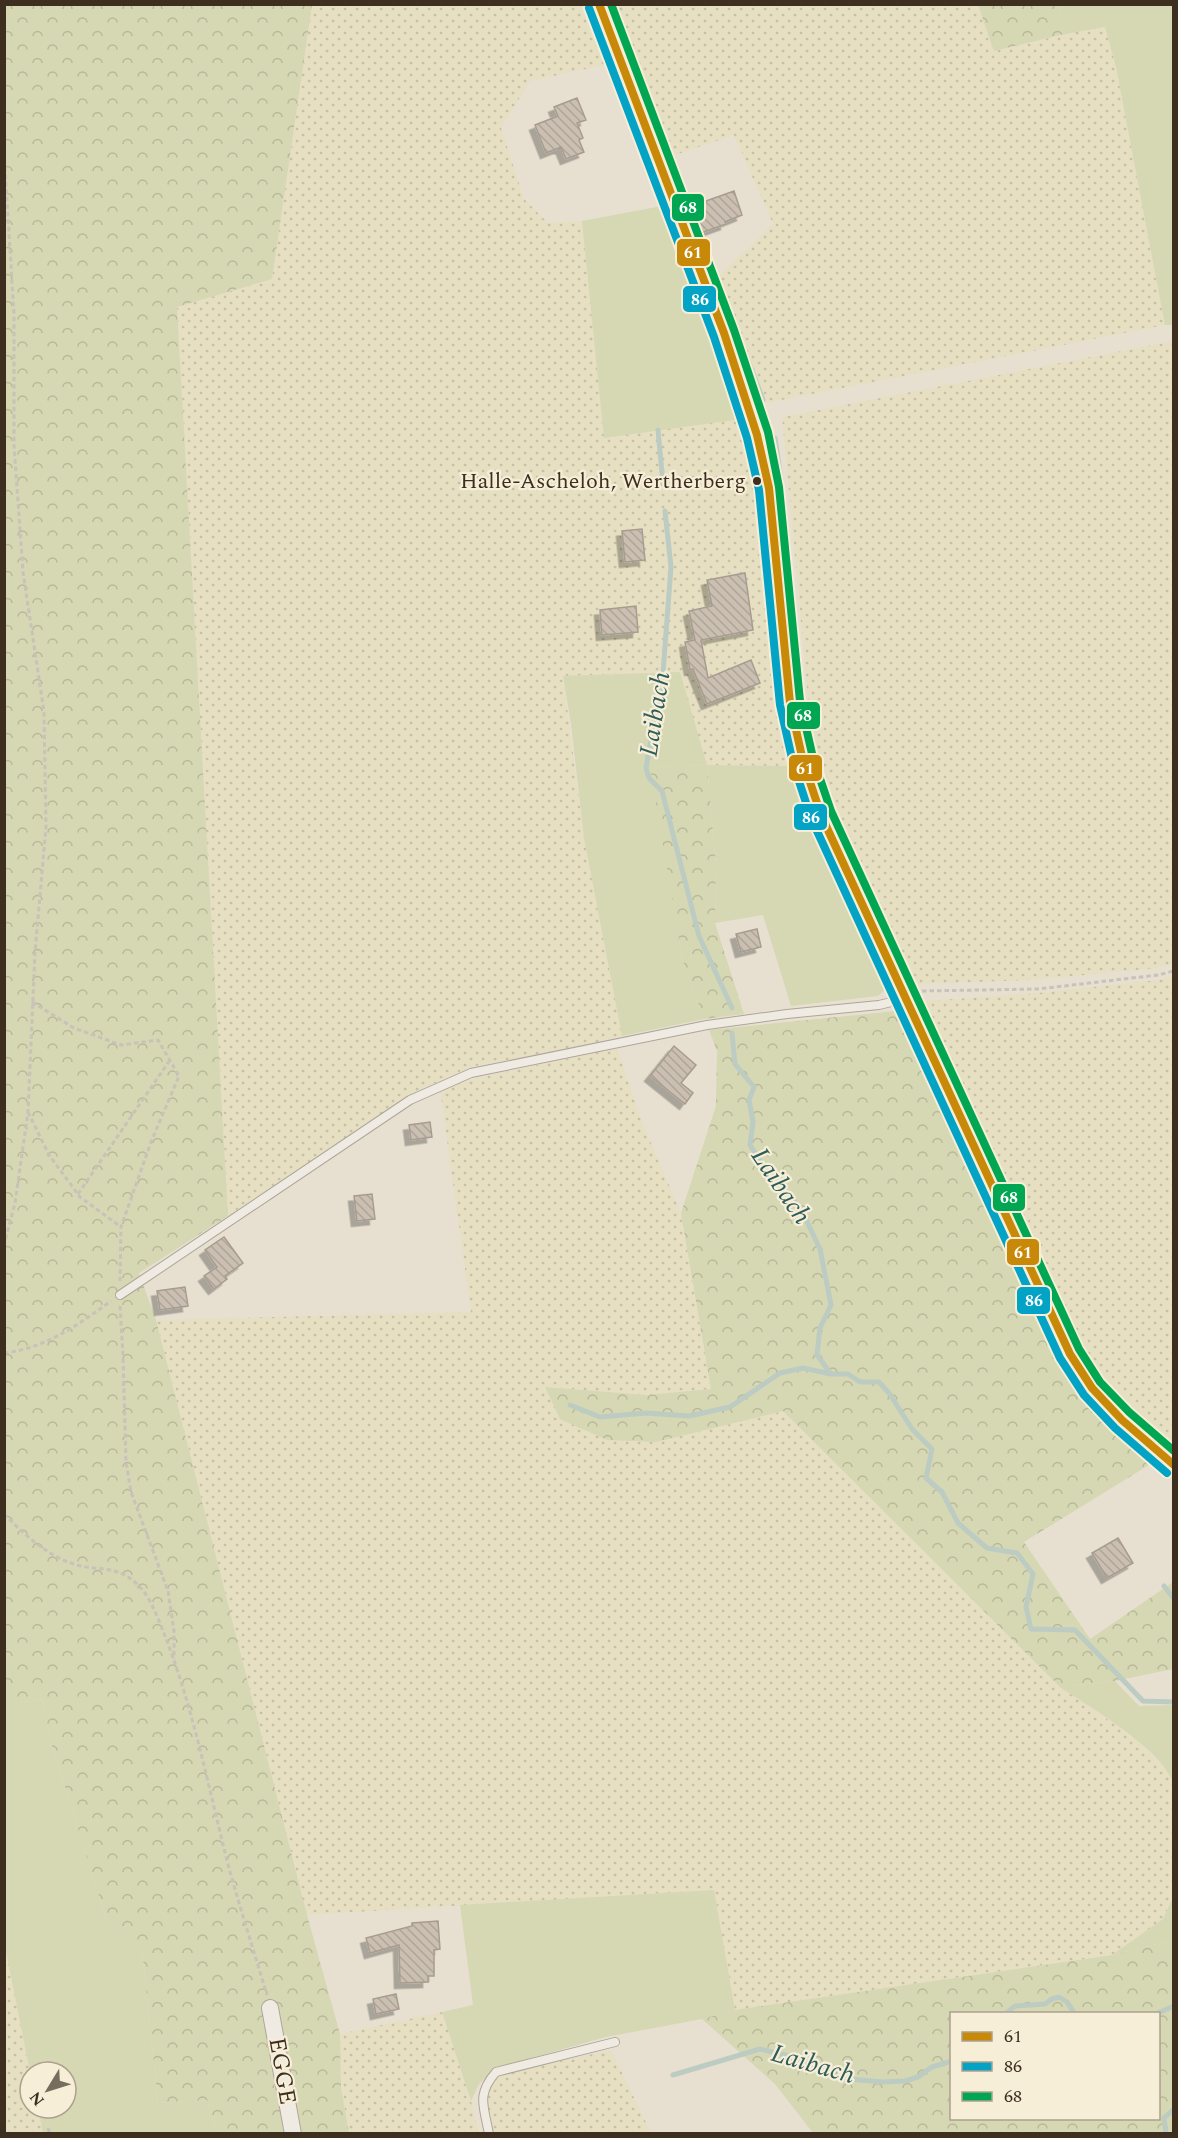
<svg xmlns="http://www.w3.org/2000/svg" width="1178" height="2138" font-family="Spectral,serif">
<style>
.farmland{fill:url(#farmland-dots)}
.green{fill:#d6d7b3}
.forest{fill:url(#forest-crowns);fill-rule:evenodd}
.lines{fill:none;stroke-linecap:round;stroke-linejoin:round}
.stream{stroke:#bcccc2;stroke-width:5}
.building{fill:url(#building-back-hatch);stroke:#a89c90;stroke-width:1.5;filter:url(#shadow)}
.service-casing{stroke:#ada599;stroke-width:10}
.minor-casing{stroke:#ada599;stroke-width:18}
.tertiary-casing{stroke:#ada599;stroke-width:22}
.path{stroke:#c8c2b9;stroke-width:3;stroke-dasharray:4.5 3;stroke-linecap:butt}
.service{stroke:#efebe3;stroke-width:8}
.minor{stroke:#efebe3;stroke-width:16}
.tertiary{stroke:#efebe3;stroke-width:21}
.bus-1-casing{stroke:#f7eed8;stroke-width:12}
.bus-2-casing{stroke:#f7eed8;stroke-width:12}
.bus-3-casing{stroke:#f7eed8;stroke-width:12}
.bus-1{stroke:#c88808;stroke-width:8}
.bus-2{stroke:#03a3c5;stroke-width:8}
.bus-3{stroke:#00a651;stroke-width:8}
.bus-dot{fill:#3d2e20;stroke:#f7eed8;stroke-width:2}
.labels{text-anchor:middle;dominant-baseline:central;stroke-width:4.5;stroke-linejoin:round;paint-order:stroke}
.bus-label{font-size:22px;fill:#3d2e20;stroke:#f7eed8;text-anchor:end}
.street-label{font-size:24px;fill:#3d2e20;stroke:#f7eed8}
.water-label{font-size:26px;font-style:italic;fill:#2f5d5a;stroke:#f7eed8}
.line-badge{stroke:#f7eed8;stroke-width:2}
.badge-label{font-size:16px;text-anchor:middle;font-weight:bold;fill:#fff}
</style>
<defs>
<pattern id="farmland-dots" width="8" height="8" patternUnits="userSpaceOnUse" patternTransform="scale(1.5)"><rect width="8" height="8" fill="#e6dfc2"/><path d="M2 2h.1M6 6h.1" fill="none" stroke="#c6c0a6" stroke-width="1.8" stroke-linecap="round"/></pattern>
<pattern id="forest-crowns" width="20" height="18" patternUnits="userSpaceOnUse" patternTransform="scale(1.5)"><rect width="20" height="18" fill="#d6d7b3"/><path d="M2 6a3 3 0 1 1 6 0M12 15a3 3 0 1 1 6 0" fill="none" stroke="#b9b99a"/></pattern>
<pattern id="building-back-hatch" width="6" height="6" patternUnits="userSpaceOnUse" patternTransform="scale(1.5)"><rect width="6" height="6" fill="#cbbfb2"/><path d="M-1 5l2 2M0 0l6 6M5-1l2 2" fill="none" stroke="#afa499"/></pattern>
<filter id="shadow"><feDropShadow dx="-5.5" dy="5.5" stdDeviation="0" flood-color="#0004"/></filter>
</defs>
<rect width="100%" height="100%" fill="#e7e0d1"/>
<path class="farmland" d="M312,5H580L604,65L530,81L501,128L524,199L548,223L582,221L604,437L741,419L754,482L779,706L790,766L707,765L679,672L563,676L584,838L622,1036L581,1046L470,1067L409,1095L228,1216L177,307L272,279Z
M617,5H978L995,51L1065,34L1105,26L1116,67L1165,325L766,403L719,276L773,224L734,135L675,155Z
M1173,341V964L1157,968L1033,980L917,984L837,808L818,756L808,699L782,417Z
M1173,976H1174L1173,1442L1136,1411L1104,1378L1084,1347L925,1001L1038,993L1158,980Z
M617,1048L642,1122L681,1213L711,1389L646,1395L545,1387L656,1442L783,1411L1060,1687L1136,1739L1170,1773L1174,1782L1173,1897L1163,1919L1112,1955L735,2010L714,1890L307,1915L156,1320L471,1312L440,1090L473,1079Z
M5,1947L30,2072V2108H38L43,2133H5Z
M442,2012L471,2101L479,2133H349L341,2088L340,2034Z
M611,2050L651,2133H494L487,2103L490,2085L502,2074Z"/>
<path class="green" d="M1058,5H1173V325H1165L1116,67L1105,27L1065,34Z
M662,206L741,419L604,438L582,221Z
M680,672L707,765L790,766L808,819L885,990L878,996L791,1006L763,915L715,923L716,864L707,765L651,767L682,958L704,1019L622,1036L584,838L571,724L563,676Z
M1115,1681L1139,1706L1173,1705V1782C1159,1747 1092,1709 1060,1687Z
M43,1699L49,1736L107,1922L142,1949L158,2103L207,2100L217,2133H43L38,2108H66V2072H30L5,1947L4,1705Z
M714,1890L735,2010L702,2019L606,2037L496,2068L479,2084L471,2101L442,2012L473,2005L460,1905Z
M1173,1897V1940L1112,1955L1163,1919Z"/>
<path class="forest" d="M5,5H312L272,279L177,307L228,1216L139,1273L156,1320L307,1915L340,2034L341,2088L349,2133H217L207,2100L158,2103L142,1949L107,1922L49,1736L43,1699L5,1705Z
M978,5H1058L1065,34L994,51Z
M707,765L716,865L715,923L744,1014L704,1019L682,958L650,767Z
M896,1011L1060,1360L1081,1395L1111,1430L1149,1465L1024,1542L1090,1639L1173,1582V1669L1115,1681L1060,1687L783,1411L656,1442L607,1440L560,1419L545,1387L646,1395L711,1389L681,1213L716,1106L717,1051L709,1030Z
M1173,1940V2133H813L775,2084L702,2019L735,2010L1112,1955ZM952,2014H1158V2118H952Z"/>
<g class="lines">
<path class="stream" d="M710,260L763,400
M658,430L663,484
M775,438L782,486L803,702L814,758L833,809L912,985
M665,511L671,567L663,673L646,768L649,778L662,791L699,936L732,1008
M919,1000L1082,1348L1101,1379L1132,1413L1174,1448
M732,1033L735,1064L754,1087L749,1100L753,1122L750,1145L769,1174L800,1207L820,1249L831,1305L820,1328L817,1355L831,1374H848L860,1382H879L889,1393L912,1429L932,1449L926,1478L942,1492L958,1523L987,1548L1017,1553L1033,1574L1026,1607L1031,1629L1075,1630L1143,1701L1174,1702
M570,1405L600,1417L646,1413L689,1416L730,1407L780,1373L803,1368L831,1374
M1164,1586L1174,1599
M1005,2014L1015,2006L1045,2004L1052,1999L1059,1997L1067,2002L1075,2014
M1156,2014L1174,2006
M673,2075L760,2049L793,2057L823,2073L848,2079L883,2082L905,2081L918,2077L932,2067L952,2061
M1166,2134L1164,2118L1174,2109"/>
</g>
<path class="building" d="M577,98L586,120L577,123L583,138L579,140L584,152L566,159L561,147L546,153L535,125L558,116L554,107Z
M734,191L742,215L725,222L726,224L701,233L692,206Z
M642,529L645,560L625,562L622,531Z
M745,573L753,630L701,640L708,678L751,660L760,683L707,704L693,669L690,670L685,642L695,640L689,611L712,606L707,580Z
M636,606L638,632L602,635L600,610Z
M757,929L761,947L741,952L736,934Z
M674,1046L696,1065L681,1083L693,1093L685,1104L650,1076Z
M430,1122L432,1137L411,1140L409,1125Z
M372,1194L375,1219L357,1221L354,1196Z
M224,1237L243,1263L225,1276L227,1279L214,1289L204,1276L217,1267L205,1250Z
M185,1287L188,1306L160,1310L157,1291Z
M1118,1538L1133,1563L1107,1578L1092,1553Z
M438,1921L440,1949L434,1950V1976H428V1982L400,1983L399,1945L370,1953L366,1938L412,1926V1923Z
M396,1994L399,2009L376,2014L373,1999Z"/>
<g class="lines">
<g class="service-casing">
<path id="service" d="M120,1295L410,1100L471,1073L707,1025L787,1014L879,1005L904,999
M489,2134C484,2106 476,2095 496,2072L615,2042"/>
</g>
<g class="minor-casing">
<path id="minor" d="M270,2008L293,2134"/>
</g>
<g class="tertiary-casing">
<path id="tertiary" d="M599,4C636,96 671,190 705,283C730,350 757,416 769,488L790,703L803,761L821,815L1070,1354L1092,1388L1122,1420L1174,1465"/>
</g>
<path class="path" d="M4,152L14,314V445L23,572L44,712L46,827L35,952L28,1112L15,1203L4,1245
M922,991L1038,989L1158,975L1174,971
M32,1002L74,1028L121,1045L158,1040L179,1076L151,1142L121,1227L120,1281
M28,1112L49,1155L80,1197L121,1227
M78,1194L170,1060
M120,1306L123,1355L126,1462L131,1492L168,1591L174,1631V1659
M4,1353C46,1348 78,1325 111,1301
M4,1514C23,1533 47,1556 74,1564C98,1572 116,1564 137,1584C151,1597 158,1619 165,1636C194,1710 209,1791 229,1868C241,1911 254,1952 267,1995
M48,2128L50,2134"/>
<use href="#service" class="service"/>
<use href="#minor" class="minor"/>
<use href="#tertiary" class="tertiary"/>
<g class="bus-1-casing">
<path id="bus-1" d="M599,4L724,333L757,435L769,488L790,703L803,761L821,815L1070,1354L1092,1388L1122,1420L1174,1465"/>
</g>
<g class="bus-2-casing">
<path id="bus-2" d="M589,8L714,337L747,438L759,490L780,705L793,763L811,818L1060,1358L1084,1395L1115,1428L1167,1473"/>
</g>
<g class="bus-3-casing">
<path id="bus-3" d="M611,4L734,330L768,432L779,487L800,701L813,758L831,811L1079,1349L1100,1382L1129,1412L1174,1451"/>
</g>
<use href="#bus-1" class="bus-1"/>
<use href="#bus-2" class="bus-2"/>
<use href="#bus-3" class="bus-3"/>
</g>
<circle class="bus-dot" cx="757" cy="481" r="5"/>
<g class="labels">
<g class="bus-label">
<text x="746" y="481">Halle-Ascheloh, Wertherberg</text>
</g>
<g class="street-label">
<text transform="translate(282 2071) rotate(80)">EGGE</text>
</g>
<g class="water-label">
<text transform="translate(655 714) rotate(-81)">Laibach</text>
<text transform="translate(781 1186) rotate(56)">Laibach</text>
<text transform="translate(813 2064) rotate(16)">Laibach</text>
</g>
</g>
<g class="line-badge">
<rect x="671" y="193" width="34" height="29" rx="6" fill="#00a651"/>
<rect x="676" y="238" width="35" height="29" rx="6" fill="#c88808"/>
<rect x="682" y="285" width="35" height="28" rx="6" fill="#03a3c5"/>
<rect x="786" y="701" width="35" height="29" rx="6" fill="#00a651"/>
<rect x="788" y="754" width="35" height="28" rx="6" fill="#c88808"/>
<rect x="793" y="803" width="35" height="28" rx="6" fill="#03a3c5"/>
<rect x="992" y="1183" width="34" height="29" rx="6" fill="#00a651"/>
<rect x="1006" y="1238" width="34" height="28" rx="6" fill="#c88808"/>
<rect x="1016" y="1286" width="35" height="29" rx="6" fill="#03a3c5"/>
</g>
<g class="badge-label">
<text x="688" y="213">68</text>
<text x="693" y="258">61</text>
<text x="700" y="305">86</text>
<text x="803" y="721">68</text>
<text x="805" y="774">61</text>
<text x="811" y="823">86</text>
<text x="1009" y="1203">68</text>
<text x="1023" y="1258">61</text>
<text x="1034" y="1306">86</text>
</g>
<rect width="1178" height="2138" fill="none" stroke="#3d2e20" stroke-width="12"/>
<rect x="950" y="2012" width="210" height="108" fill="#f7eed8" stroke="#ada18e" stroke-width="1.5"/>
<rect x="962" y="2032" width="30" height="9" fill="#c88808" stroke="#ada18e" stroke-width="1.5"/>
<text x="1004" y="2042" font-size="18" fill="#3d2e20">61</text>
<rect x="962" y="2062" width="30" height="9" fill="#03a3c5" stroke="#ada18e" stroke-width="1.5"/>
<text x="1004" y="2072" font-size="18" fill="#3d2e20">86</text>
<rect x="962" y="2092" width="30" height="9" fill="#00a651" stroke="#ada18e" stroke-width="1.5"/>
<text x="1004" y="2102" font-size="18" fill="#3d2e20">68</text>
<g transform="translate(48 2090) rotate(232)"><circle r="28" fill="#f7eed8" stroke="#ada18e" stroke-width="1.5"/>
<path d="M0-4.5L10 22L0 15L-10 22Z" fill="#786c5e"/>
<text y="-9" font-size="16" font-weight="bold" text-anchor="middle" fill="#3d2e20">N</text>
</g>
</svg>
